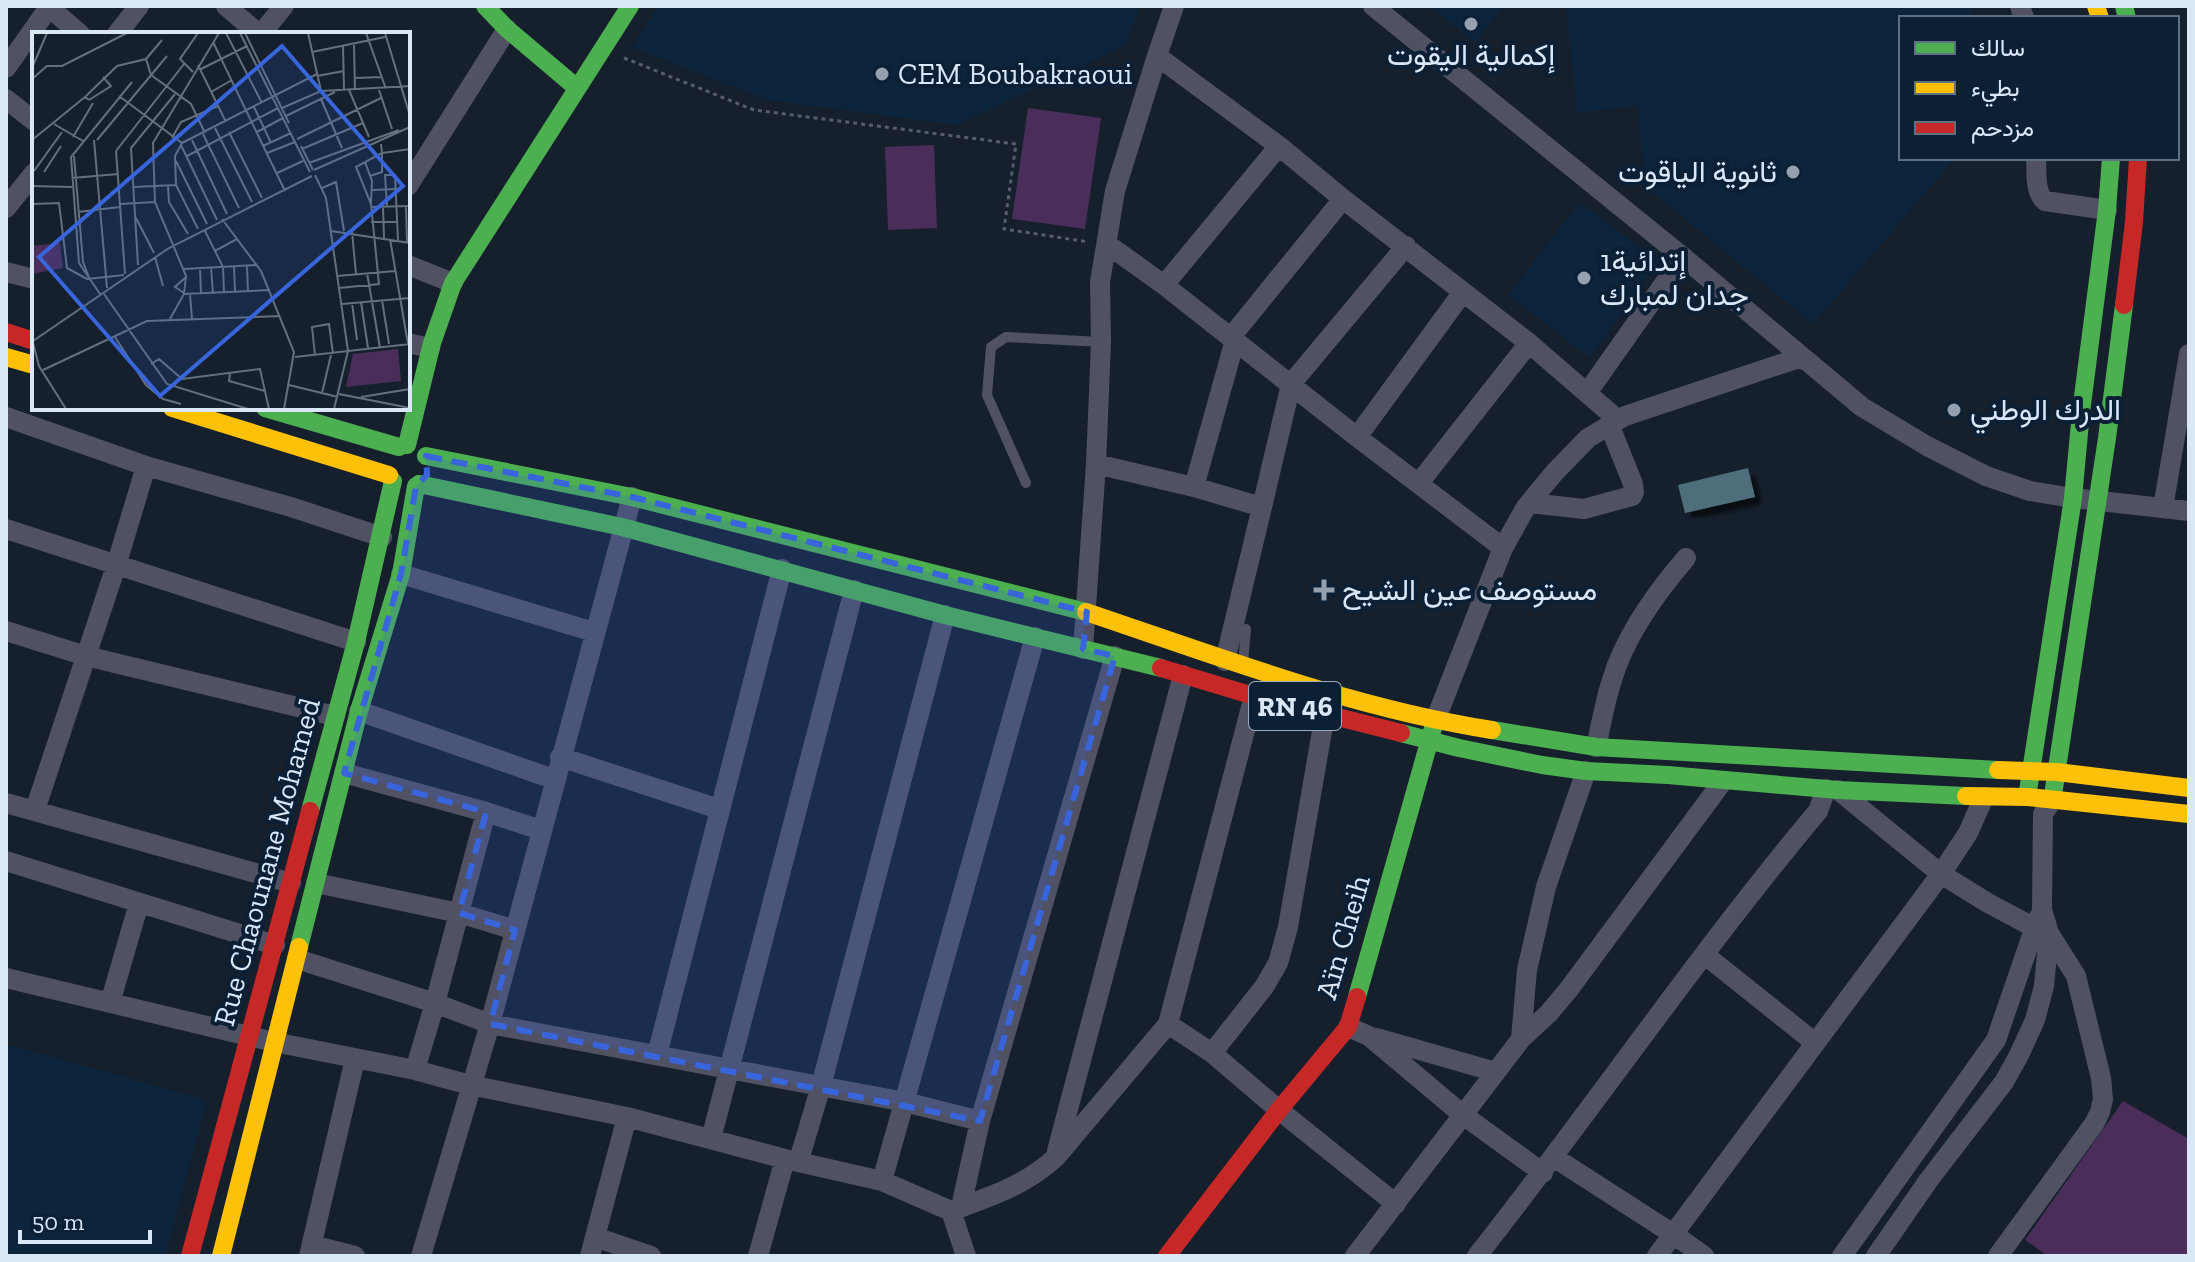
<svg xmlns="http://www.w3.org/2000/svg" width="2195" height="1262" font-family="'Zilla Slab',Vazirmatn,serif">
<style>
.built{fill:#0d253c}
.green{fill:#4b2d5a}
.building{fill:#4d6e7a;filter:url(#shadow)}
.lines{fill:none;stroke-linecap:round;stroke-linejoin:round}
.path{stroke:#595c69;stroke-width:3;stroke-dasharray:4 4;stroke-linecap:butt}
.lane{stroke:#505162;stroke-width:10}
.street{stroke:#505162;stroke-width:20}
.fast{stroke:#4caf50;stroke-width:18}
.slow{stroke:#ffc107;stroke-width:18}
.jam{stroke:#c62828;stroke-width:18}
.marked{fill:#3965dc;fill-opacity:0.2;stroke:#3965dc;stroke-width:6;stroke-dasharray:16 10;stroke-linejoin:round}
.poi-dot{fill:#95a1af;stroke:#0c2035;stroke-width:3}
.labels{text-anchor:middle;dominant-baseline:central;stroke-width:8;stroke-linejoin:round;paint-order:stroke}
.shield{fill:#0c2035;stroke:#9cabbc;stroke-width:2}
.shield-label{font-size:28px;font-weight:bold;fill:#dae7f6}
.poi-label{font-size:30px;fill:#dae7f6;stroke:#0c2035;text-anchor:start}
.street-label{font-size:30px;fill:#dae7f6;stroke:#0c2035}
.inset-road{fill:none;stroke:#64707d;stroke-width:2}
.view{fill:#3965dc;fill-opacity:0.15;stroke:#3965dc;stroke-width:4}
.inset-edge{fill:none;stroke:#dae7f6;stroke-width:4}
</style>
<defs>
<filter id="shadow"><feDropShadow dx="7" dy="7" stdDeviation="2" flood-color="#0009"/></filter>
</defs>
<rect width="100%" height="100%" fill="#15202c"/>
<path class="built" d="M658,6H1140L1126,45L957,125L768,100L632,47Z
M1429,6H1505L1475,42Z
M1566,6H1971L1972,18H1901V158H1955L1813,324L1646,187L1637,106L1577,113Z
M1580,202L1658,261L1590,358L1508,295Z
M6,1044L207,1100L165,1256H6Z"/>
<path class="green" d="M1028,108L1101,118L1085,229L1012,219Z
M934,145L937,228L888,230L885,147Z
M2123,1101L2189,1139V1256H2048L2025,1240Z"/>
<path class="building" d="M1748,468L1755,497L1685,513L1678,485Z"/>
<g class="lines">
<path class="path" d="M624,58L754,110L1016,144L1004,229L1089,242"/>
<path class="lane" d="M1026,483L987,395L991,347L1006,337L1101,342
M1243,664L1246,629"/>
<path class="street" d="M226,6L259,34
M1373,6L1683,257L1862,407L1927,446L1986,476L2030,491L2073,498L2189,511
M2020,6L2024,18
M49,7L80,34
M117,34L139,6
M261,34L284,6
M1157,56L1279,146L1343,199L1529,343L1617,419
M6,68L50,6
M6,99L34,121
M2036,158C2037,171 2034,191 2045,201L2107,210
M408,186L507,29
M6,208L34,173
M1107,244L1164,285L1357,437L1503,548
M408,265L453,283
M6,272L34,279
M1164,285L1279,146
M1231,337L1343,199
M408,343L430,348
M1587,393L1683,257
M6,417L146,466L291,507L382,537
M1357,437L1463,292
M1096,464L1194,487L1262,507L1225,661
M1419,483L1529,343
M1194,487L1235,340
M1530,503L1584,509L1632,496L1634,492L1633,484L1609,424
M1262,507L1291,384L1406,246
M2163,508L2189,354
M6,529L356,642
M401,574L594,632
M6,631L86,656L335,716
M1083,649L1096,464L1101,342L1100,282L1115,191L1157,56L1174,6
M359,711L556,780
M1435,721L1503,548L1526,507L1554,473L1588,438L1625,416L1802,357
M1596,747C1601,725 1605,701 1612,680C1625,635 1656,593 1686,558
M560,757L719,809
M344,773L486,812L541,830
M1838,790L1941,874L1988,903L2033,927L2049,933L2076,976L2101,1078L2103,1099L2100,1112L2094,1124L1998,1256
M6,803L291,883
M35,810L116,566L146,466
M6,861L275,945
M316,883L459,913L515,930
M1705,955L1814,1042
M297,959L435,1003L490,1024L905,1102L980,1121
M6,978L274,1042L415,1070L470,1085L627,1117L785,1159L882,1181L951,1211L966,1256
M110,1003L139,903
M1168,1024L1212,1053L1279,1110L1396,1204
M1348,1027L1369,1036L1463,1115L1543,1173
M1377,1038L1496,1072
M1521,1039L1527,970L1546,887L1586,771
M1212,1053L1264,987L1278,963L1288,927L1325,714
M657,1055L782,569
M415,1070L435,1003L486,812
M711,1139L854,590
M1057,1151L1183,675
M1555,1158L1673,1234L1704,1256
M799,1160L821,1086L945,615
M882,1181L1035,637
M961,1207L980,1121L1115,656
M951,1211C989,1197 1025,1186 1056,1157L1168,1024L1254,696
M595,1237L651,1256
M312,1245L355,1256
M309,1256L355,1059
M421,1256L490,1024L632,497
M590,1256L627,1117
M758,1256L785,1159
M1355,1256L1521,1039L1549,1013L1569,989L1723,781
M1477,1256C1593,1109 1698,954 1818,811L1826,789
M1657,1256L1941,874L1968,833L1984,797
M1842,1256L1996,1040L2038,918
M1876,1256L1928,1181L2004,1082L2019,1055L2035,1020L2044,986L2049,933L2042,910L2043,814L2053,799"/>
<path class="fast" d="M485,6L507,29L577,88
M2124,6L2127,18
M265,408L399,447
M407,445L432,343L453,283L630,6
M426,456L632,497L1086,612
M419,484L622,527L945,615L1161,668
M1492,730L1596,747L1998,770
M1401,733L1459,748L1542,765L1586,771L1668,775L1838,790L1966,796
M2028,791L2073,498L2081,412L2107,210L2111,158
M2053,795L2107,438L2124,305
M310,811L356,642L393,481
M299,947L359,711L401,574L416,486
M1357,997L1435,721"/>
<path class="slow" d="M2096,6L2100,18
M6,357L34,365
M172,408L389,475
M1086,612C1220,657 1352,708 1492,730
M1998,770L2057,772L2189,788
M1966,796L2028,797L2189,814
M221,1256L299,947"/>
<path class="jam" d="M2124,305L2134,222L2138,158
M6,332L34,341
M1161,668L1254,696L1401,733
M190,1256L310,811
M1167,1256L1279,1110L1348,1027L1357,997"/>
</g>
<path class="marked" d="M426,456L632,497L1087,612L1083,649L1115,656L980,1121L490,1024L515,930L459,913L486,812L344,773L401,574L416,486L427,475Z"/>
<g class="poi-dot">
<circle cx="1471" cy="24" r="8"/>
<circle cx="882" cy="74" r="8"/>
<circle cx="1793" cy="172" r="8"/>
<circle cx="1584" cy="278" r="8"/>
<circle cx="1954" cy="410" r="8"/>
<path d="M1320 578h8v8h8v8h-8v8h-8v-8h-8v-8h8z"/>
</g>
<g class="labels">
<rect class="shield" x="1249" y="682" width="92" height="48" rx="6"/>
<g class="shield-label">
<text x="1295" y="706">RN 46</text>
</g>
<g class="poi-label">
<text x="1471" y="55" text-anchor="middle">إكمالية اليقوت</text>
<text x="898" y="74">CEM Boubakraoui</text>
<text x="1777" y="172" text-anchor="end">ثانوية الياقوت</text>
<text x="1600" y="261">1إتدائية<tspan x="1600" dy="34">جدان لمبارك</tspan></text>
<text x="1970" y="410">الدرك الوطني</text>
<text x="1342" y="590">مستوصف عين الشيح</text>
</g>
<g class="street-label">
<text transform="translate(267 862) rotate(-75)">Rue Chaounane Mohamed</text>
<text transform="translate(1343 937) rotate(-74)">Aïn Cheih</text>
</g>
</g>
<g transform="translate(32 32)">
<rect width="378" height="378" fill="#15202c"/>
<path d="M28,211L31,236L0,242V214ZM366,317L369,349L314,355L321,322Z" fill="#4b2d5a"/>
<path class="inset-road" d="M194,1L230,71M208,1L278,140M213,1L257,91M276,1L289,59M334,1L354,57M353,1L378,84M181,10L253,159M322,13L323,58M311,14L312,58M280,20L353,5M114,27L119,43L159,72L173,101M114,27L130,8M166,33L194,90M0,36L15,1M169,37L215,14M161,40L148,27L166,1M285,44L312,39M323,46L350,45M0,47L15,34H30L95,1M317,58L337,105M347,58L360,97M179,60L200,48M87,64L150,111L285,42M53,65L85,34L114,27M289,67L310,116M57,68L79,54L71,45M222,75L239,111M250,76L289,59L378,54M254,84L303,60M22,92L51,109M183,96L220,170M197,100L230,166M225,100L251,86M171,102L207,176M41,105L61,71M140,106L149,90L186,74M265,107L349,66M0,108L53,65L57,68M62,108L75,256M65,108L135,24M160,108L195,182M150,111L143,124L144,153L166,197M149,113L185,188M231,114L259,101M269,114L281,138M270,117L331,91M84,119L93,242M84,119L152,32M235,121L263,110M42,124L51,230L58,248M155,124L246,76M144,129L175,192M333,130L340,149L339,171M277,131L367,98M282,138L378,95M2,139L30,100M12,140L29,114M245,141L271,129M283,143L294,166L316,319L302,377M338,144L350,140V121L378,117M40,146L86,142M0,154L40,155M136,154L137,170L156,202M101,155L144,153M290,156L304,150L312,199M340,158L365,157M1,172L27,171L35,236L55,247L92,243M88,172L123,170M355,174L353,143H363L366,208M374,174L375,210M339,175L378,174M351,175L352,206M46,180L88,175M104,186L122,221M190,187L229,239L262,320L252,377M339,190H365M173,199L183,219L205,207M299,199L378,211M320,200L324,242M358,207L376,312M183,219L191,235L192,261M123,225L131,254M106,233L99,116L143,62M202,234L203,260M215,234L216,260M179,235L181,262M168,236L169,262M152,237L225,233M335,241L348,316M305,244L363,239M307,256L347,252L339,172L324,135L350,121L349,112M152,261L143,255L154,245M68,262L47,231L39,125L100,50M72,262L135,352L216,377M152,262L238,258M158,262L160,287M350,268L357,312M329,270L336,316M320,271L325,308M310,272L378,266M138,287L152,262L154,244L123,170L121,111L187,1M83,305L114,353L131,367L149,372M1,309L137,216L280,144M1,311L7,334L34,377M283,323L280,295L297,292L301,322M263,325L378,312M119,332L127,327L150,347L228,337L237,377M11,338L115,289L248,284M198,342L197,349L233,359M257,353L306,365M290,361L299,323M307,362L378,376M329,365L378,357"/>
<path class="view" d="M250,14L371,154L128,364L7,225Z"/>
<rect width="378" height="378" class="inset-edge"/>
</g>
<rect width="2195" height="1262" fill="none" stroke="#dae7f6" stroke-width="16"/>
<rect x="1899" y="16" width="280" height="144" fill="#0c2035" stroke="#5e7082" stroke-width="2"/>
<rect x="1915" y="42" width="40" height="12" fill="#4caf50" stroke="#5e7082" stroke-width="2"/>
<text x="1971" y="56" font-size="24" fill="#dae7f6">سالك</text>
<rect x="1915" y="82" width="40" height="12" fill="#ffc107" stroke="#5e7082" stroke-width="2"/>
<text x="1971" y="96" font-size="24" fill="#dae7f6">بطيء</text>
<rect x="1915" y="122" width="40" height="12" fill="#c62828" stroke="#5e7082" stroke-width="2"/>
<text x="1971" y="136" font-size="24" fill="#dae7f6">مزدحم</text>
<path d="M20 1230v12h130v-12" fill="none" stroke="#dae7f6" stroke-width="4"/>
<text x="32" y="1230" font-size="24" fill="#dae7f6" stroke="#0c2035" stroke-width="6" paint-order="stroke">50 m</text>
</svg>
